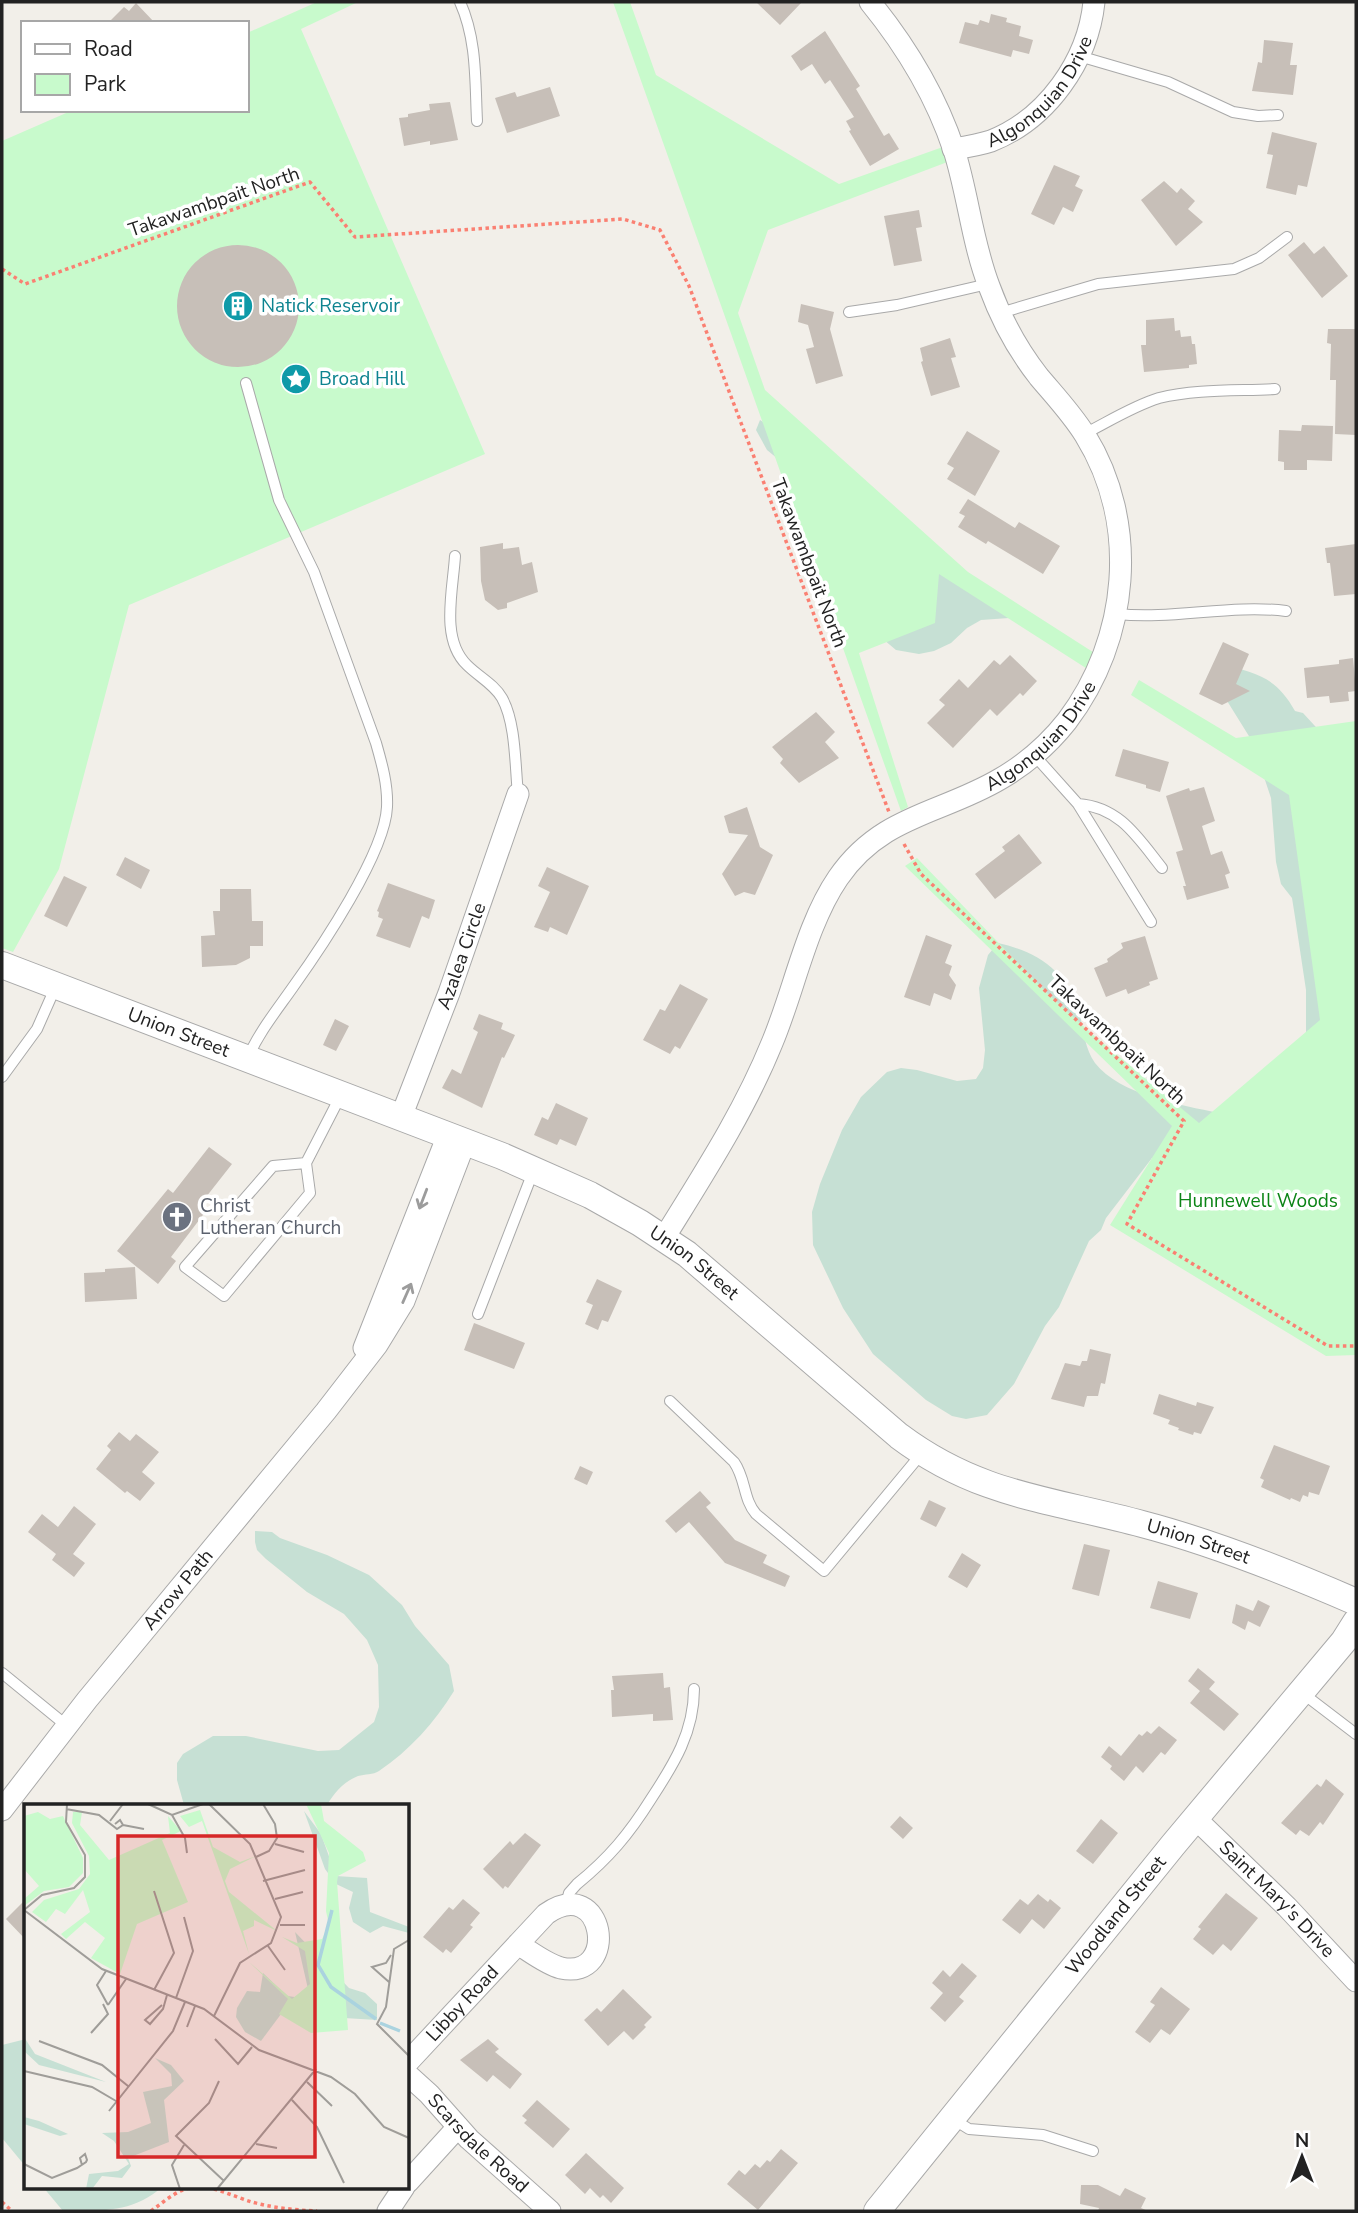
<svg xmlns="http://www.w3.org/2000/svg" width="1358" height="2213" font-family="'Nunito Sans',sans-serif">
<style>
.wetland{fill:#c6e0d4}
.park{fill:#c8facc}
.building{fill:#c7bfb8}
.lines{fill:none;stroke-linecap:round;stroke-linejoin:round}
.service-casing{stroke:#a9a9a9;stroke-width:12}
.minor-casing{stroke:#a9a9a9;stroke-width:23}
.tertiary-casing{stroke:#a9a9a9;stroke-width:28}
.path{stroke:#fa8072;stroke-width:3.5;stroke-dasharray:3.5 3.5;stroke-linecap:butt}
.service{stroke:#fff;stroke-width:10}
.minor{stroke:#fff;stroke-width:21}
.tertiary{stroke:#fff;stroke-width:26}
.oneway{stroke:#9c9c9c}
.labels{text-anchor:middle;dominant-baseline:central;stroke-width:7;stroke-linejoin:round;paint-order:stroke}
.street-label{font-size:19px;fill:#222;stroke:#fff}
.culture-label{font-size:19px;fill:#0d838f;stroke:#fff;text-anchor:start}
.park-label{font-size:19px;fill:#0c8416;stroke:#fff}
.worship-label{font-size:19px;fill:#5b616d;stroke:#fff;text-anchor:start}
.inset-river{fill:none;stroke:#aad3df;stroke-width:3.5}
.inset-road{fill:none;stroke:#9f9d99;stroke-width:2}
.view{fill:#d62828;fill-opacity:0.15;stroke:#d62828;stroke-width:3.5}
.inset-edge{fill:none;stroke:#222;stroke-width:3.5}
</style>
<rect width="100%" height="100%" fill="#f2efe9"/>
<path class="wetland" d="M760,420L774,429L1009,618L981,620L967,628L951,643L934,651L919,654L896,650L859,619L789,468L767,450L756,430Z
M1222,665C1256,672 1277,678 1295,711L1303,713L1326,738L1356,1278L1152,1158L1106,1218L1101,1230L1089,1241L1059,1307L1045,1326L1014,1384L987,1415L966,1419L952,1416L926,1400L873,1354L843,1308L813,1245L812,1212L820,1184L842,1130L861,1097L887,1072L901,1068L917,1070L957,1081L976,1079L983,1068L985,1050L979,988L988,955L998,943C1038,952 1067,971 1079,1012C1084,1030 1084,1047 1095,1063C1120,1095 1181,1105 1219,1113L1306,1043V990L1295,917L1292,898L1281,884L1276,862L1271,798L1252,741L1224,696Z
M255,1531L272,1532L280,1538L327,1555L369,1575L402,1605L415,1626L449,1665L454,1691C435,1722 409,1751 379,1771C373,1775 365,1774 358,1776C343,1782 335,1792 327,1805H184L177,1780V1763L183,1754L213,1736H246L318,1751L339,1750L374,1722L379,1707L378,1665L367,1640L344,1614L307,1592L266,1559L257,1550L255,1542Z
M26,2039V2167L2,2138V2045Z
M43,2187H162C133,2213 100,2211 63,2211Z"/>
<path class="park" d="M317,2H358L301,29L485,454L129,605L59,869L13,952L2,948V141L73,110H247V33Z
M613,2H630L656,75L839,184L954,143L958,158L768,230L738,313L765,390L968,572L1096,654L1089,670L939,574L935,623L859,653L908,807L901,811Z
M1139,680L1236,738L1356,721V1355L1326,1356L1110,1225L1172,1126L905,866L917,858L1046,992L1092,1034L1199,1123L1320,1020L1289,795L1131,695Z"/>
<path class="building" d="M756,2H802L780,25Z
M136,3L155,23H108L124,7L129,11Z
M991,14L1007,18L1006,22L1021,26L1019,36L1033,40L1029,54L1013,50L1011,57L959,43L965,22L978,25L980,20L989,23Z
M825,31L860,86L856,89L884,136L889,133L899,149L870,166L849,131L851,130L846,121L854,117L830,80L825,84L812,64L801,71L791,56Z
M1264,40L1293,43L1290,65H1297L1293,95L1252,91L1258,62L1262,63Z
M550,87L560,116L507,133L495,98L515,92L517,97Z
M450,102L458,140L430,145V141L404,146L399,118L408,117V114L430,110L429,104Z
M1272,132L1317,143L1307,187L1298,185L1296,195L1266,188L1273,155L1267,154Z
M1054,165L1080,176L1075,186L1083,190L1073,212L1063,207L1054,225L1031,214Z
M1164,181L1177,193L1181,188L1195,201L1188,209L1203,222L1176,246L1141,200Z
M919,210L922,227L916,228L922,261L894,266L884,216Z
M1304,242L1314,254L1324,246L1348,276L1322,298L1288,255Z
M177 306a61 61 0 1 1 122 0a61 61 0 1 1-122 0Z
M801,304L834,312L830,329L843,376L816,384L806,349L814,347L808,325L798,322Z
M1174,318L1175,331L1180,330L1181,337L1191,336L1192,344H1195L1197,364L1189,365V368L1144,372L1141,345H1146V320Z
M1328,329H1356V435L1335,434L1336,380H1330L1331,344L1327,343Z
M950,338L956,357L951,358L960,387L931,396L921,362L923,361L920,348Z
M1302,425L1333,426L1332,461L1307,460V470H1284V462L1278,461L1279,430L1301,431Z
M967,431L1000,451L975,496L947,479L954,468L947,464Z
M968,499L1015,528L1019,522L1060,546L1043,574L988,541L986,544L958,527L965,516L959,513Z
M503,543V549L519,547L522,565L532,562L538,592L507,603V608L498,610L485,600L481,581L480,547Z
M1356,544V594L1334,596L1330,563H1327L1325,548Z
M1223,642L1249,654L1236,684L1250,691L1222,705L1199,694Z
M1010,655L1037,681L1023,696L1020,693L997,716L990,709L953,748L927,723L945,705L939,700L959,679L968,688L994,660L1000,665Z
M1353,658L1356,691L1348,692L1349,701L1330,703L1329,696L1307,698L1304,668L1339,664V660Z
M816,712L835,732L825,742L839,758L799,783L780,763L783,759L772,747Z
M1123,749L1169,762L1160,792L1146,788V785L1115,776Z
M1204,787L1215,821L1202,826L1211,855L1222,851L1230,873L1225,875L1229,888L1187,900L1183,886H1186L1176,852L1183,850L1166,796L1189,788L1190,791Z
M747,807L760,847L773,855L755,895L744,892L735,896L722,874L748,835L729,833L724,816Z
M1019,834L1042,863L995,899L975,874L1005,851L1002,847Z
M125,857L150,870L141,889L116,875Z
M547,867L589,886L567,935L550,927L548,932L534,927L550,892L538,886Z
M64,876L87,887L67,927L44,916Z
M388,883L435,900L429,919L422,916L410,948L376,936L383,919L378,917L379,912L377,911Z
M220,889H251L252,921H263V946H250V958L236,965L202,967L201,936L215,935L213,911H220Z
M926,935L952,945L945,963L952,966L949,975L956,985L951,1000L934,993L930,1006L904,997Z
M1145,936L1158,979L1149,982L1150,985L1128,994L1126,989L1106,997L1094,968L1108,962L1107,959L1123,948L1121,943Z
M680,984L708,999L680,1049L675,1046L670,1054L643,1040L660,1009L665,1011Z
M479,1014L503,1023L501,1029L515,1035L504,1058L502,1057L482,1108L442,1088L452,1069L461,1074L478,1032L473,1029Z
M335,1019L349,1026L336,1051L323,1045Z
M556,1103L588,1118L576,1146L560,1139L557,1145L534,1135L542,1117L548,1120Z
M209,1147L232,1164L199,1206L206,1211L171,1257L176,1261L158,1284L117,1251L168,1189L173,1193Z
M135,1267L137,1299L85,1302L84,1273L105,1272V1269Z
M597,1279L622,1291L608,1322L602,1320L598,1330L585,1324L593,1305L586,1302Z
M474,1323L525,1343L514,1369L464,1350Z
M1090,1349L1111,1354L1105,1384L1101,1383L1098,1396H1087L1084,1407L1051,1399L1065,1363L1080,1366L1082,1361H1087Z
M1159,1394L1196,1406L1197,1402L1214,1407L1201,1434L1194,1432L1193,1435L1178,1430L1179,1428L1168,1424L1170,1420L1153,1414Z
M119,1432L130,1441L136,1434L159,1452L142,1472L155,1483L140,1501L127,1491L125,1493L96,1469L111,1450L107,1446Z
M1274,1445L1330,1466L1319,1495L1309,1492L1308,1497L1303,1495L1300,1502L1291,1498L1290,1500L1261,1487L1264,1480L1260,1478Z
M580,1466L593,1472L587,1485L574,1479Z
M700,1491L711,1503L706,1507L735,1540L767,1555L763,1563L790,1576L785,1587L725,1563L689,1522L676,1533L665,1521Z
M929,1500L946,1508L936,1527L920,1519Z
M74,1506L96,1524L73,1554L85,1563L74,1577L52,1560L56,1554L28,1532L42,1514L58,1527Z
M1084,1544L1110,1550L1099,1596L1072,1589Z
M962,1553L981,1565L967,1588L948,1577Z
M1158,1581L1198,1593L1190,1619L1150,1608Z
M1258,1600L1270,1606L1260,1627L1248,1621L1245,1630L1232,1623L1236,1604L1253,1611Z
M1198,1668L1215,1682L1209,1689L1239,1714L1224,1731L1190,1703L1200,1691L1188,1681Z
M663,1673L664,1688L670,1687L673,1720L653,1721V1714L612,1717L611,1690H614L612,1676Z
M1159,1726L1177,1740L1165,1755L1161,1752L1143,1773L1136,1766L1124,1781L1110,1769L1112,1766L1101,1757L1109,1746L1121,1756L1139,1734L1142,1736L1147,1731L1151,1734Z
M1326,1779L1344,1794L1323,1825L1320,1822L1309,1836L1300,1830L1296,1835L1281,1823L1317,1784L1321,1787Z
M900,1816L913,1828L903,1839L890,1827Z
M1101,1819L1118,1833L1093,1864L1076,1851Z
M525,1833L541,1845L508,1888L505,1886L503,1889L483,1869L510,1841L513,1845Z
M1226,1893L1258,1918L1231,1951L1223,1944L1213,1955L1193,1939L1201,1929L1198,1927Z
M1038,1894L1048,1902L1050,1899L1061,1908L1044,1929L1032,1919L1020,1934L1002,1920L1020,1899L1028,1905Z
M26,1899V1940L6,1919Z
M463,1899L480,1913L470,1925L473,1927L451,1953L446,1949L443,1953L423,1937L449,1907L453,1910Z
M962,1963L977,1976L959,1997L964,2001L945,2022L930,2008L943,1993L932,1983L943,1970L950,1977Z
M1161,1987L1190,2009L1170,2035L1161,2029L1150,2043L1135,2032L1155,2005L1150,2002Z
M623,1989L652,2017L644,2025L646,2027L633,2040L624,2031L608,2046L584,2020L597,2008L601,2012Z
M488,2039L499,2049L495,2052L522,2074L510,2089L493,2075L487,2082L460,2060Z
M537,2100L570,2129L553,2148L524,2123L527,2120L522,2116Z
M781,2149L798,2163L758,2210L727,2184L739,2170L745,2175L755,2164L760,2168L767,2160L770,2162Z
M586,2153L624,2188L611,2203L603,2195L600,2198L590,2188L585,2194L565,2175Z
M1081,2185H1098L1120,2196L1125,2188L1146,2198L1141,2208L1148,2211H1098L1099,2208L1080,2204Z"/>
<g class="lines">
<g class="service-casing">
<path id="service" d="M460,2C477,40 475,80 477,121
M1079,56L1168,82L1233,112L1258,116L1278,115
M849,312L897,305L988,284
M1000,313L1098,284L1234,269L1259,258L1287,237
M246,383L279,500L314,572L376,743C382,764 388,785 387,807C385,853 321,948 293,987C277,1010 258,1033 247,1060
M1084,434C1108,422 1133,406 1159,398C1196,389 1237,391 1275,389
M455,556C453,590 440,639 467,665C479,677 494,684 502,698C516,723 515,766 518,794
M1117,614C1173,620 1230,604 1286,611
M1035,756L1078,804L1151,922
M1078,804C1120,807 1138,838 1162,868
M2,1077L37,1029L56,986
M306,1163L273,1166L185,1267L224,1296L310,1193L306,1163L341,1095
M478,1314L533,1172
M670,1401L734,1462C746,1479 743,1499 756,1514L824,1571L922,1453
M2,1673L67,1726
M1301,1692L1356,1734
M566,1905L569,1893L577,1884C609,1858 629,1834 651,1799C674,1764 694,1732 694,1689
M953,2119L969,2129L1043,2135L1093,2151"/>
</g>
<g class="minor-casing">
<g id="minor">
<path id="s1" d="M953,149C966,147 979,145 991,141C1047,119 1088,61 1094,2"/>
<path id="s2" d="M401,1117L449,993L518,794"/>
<path id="s3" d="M664,1238C703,1175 744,1112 772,1043C794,991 806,925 838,878C881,815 941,814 1000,779C1026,764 1048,745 1067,721C1129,639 1140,524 1085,435C1072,414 1055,396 1039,377C1017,349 1001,319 989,286C972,242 968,194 954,150C936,96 905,45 870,2"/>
<path d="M364,1348L448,1135"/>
<path id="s4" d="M2,1810L87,1700L326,1411L377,1345L404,1301L465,1142"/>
<path id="s5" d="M1196,1819L1287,1907L1356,1981"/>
<path id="s6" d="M408,2062L546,1914C605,1873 620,1981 561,1968C546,1964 531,1952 518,1944"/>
<path id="s7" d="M408,2075L429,2094L469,2139L550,2211"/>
<path d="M408,2182L458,2127"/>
<path d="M388,2211L404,2187"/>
</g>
</g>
<g class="tertiary-casing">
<g id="tertiary">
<path id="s8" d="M2,965L502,1156L590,1195L640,1223L687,1254L899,1436C979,1496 1050,1499 1142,1524C1215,1543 1287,1572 1356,1602"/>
<path id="s9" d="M877,2211L1173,1845L1344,1641L1356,1622"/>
</g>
</g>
<path class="path" d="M2,269L25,284L310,182L355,237L623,219L660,230L689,286L889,812
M904,844L921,874L1184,1121L1127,1224L1328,1346H1356
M2,2202L12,2211
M151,2211C164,2202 177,2189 194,2187C213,2185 234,2197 252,2202C273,2208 295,2210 317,2211"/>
<use href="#service" class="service"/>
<use href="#minor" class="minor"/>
<use href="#tertiary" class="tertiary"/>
</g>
<defs><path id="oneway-shaft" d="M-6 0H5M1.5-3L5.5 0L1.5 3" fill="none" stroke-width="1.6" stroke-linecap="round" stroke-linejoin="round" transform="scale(1.75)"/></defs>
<g class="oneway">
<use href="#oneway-shaft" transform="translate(423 1199) rotate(111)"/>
<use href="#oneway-shaft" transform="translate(407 1293) rotate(-66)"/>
</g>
<defs>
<g id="building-disc" transform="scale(1.575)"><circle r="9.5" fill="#0f9aa8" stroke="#fff"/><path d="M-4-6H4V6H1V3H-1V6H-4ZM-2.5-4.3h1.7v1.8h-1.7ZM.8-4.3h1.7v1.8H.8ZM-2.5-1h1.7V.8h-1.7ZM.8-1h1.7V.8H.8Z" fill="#fff"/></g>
<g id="sight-disc" transform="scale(1.575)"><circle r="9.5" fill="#0f9aa8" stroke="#fff"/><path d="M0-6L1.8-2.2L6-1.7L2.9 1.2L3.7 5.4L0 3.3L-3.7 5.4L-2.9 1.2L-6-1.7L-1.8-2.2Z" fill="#fff"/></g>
<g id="church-disc" transform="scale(1.575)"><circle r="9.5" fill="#6b7280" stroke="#fff"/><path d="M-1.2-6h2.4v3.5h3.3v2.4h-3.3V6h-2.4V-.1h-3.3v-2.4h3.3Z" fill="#fff"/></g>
</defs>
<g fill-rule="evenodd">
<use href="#building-disc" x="238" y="306"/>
<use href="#sight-disc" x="296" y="379"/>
<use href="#church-disc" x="177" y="1217"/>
</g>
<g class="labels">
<g class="street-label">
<text stroke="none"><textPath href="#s1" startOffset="110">Algonquian Drive</textPath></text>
<text transform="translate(214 202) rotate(-19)">Takawambpait North</text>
<text transform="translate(809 563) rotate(69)">Takawambpait North</text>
<text stroke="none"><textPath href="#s3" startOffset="654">Algonquian Drive</textPath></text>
<text stroke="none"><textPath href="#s2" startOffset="172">Azalea Circle</textPath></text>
<text stroke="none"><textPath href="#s8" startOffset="189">Union Street</textPath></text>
<text transform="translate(1117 1040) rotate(43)">Takawambpait North</text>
<text stroke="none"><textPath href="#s8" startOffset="756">Union Street</textPath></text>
<text stroke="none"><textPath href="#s8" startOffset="1344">Union Street</textPath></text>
<text stroke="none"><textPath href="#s4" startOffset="282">Arrow Path</textPath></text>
<text stroke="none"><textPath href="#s5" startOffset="114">Saint Mary's Drive</textPath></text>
<text stroke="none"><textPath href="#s9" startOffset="380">Woodland Street</textPath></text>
<text stroke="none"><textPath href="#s6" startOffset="80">Libby Road</textPath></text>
<text stroke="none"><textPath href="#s7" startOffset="98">Scarsdale Road</textPath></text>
</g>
<g class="culture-label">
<text x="261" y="306">Natick Reservoir</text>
<text x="319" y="379">Broad Hill</text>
</g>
<g class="park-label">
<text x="1258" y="1201">Hunnewell Woods</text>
</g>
<g class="worship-label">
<text x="200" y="1206">Christ<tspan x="200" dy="22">Lutheran Church</tspan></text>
</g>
</g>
<g transform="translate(24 1804)">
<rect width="385" height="385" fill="#f2efe9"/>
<path d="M280,7L297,30L312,72L343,74L346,108L385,123V129L359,122L346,129L329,118L325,104L329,88L312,80L301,65ZM271,128L325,184L341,189L353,200V216L320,214L266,198L237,237L221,228L212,213L213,204L223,187L236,188L239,169L263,192L271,193L284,185ZM0,233L11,250L82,278L15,261L0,247ZM131,254L147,261L160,277L140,296L145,338L104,354L107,362L98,374L78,372L68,385H62L65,370L94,367L105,360L90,337L78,329L104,328L127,319L119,288L148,282L147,270ZM0,313L15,317L44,330L36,332L0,320Z" fill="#c6e0d4"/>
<path d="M282,0H297L300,17L339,48L342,57L314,72L313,78L324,226L287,229L255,210L264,195L225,158L268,195L286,180L281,147L258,133L273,139L298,135L305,121L302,107L305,49ZM176,6L189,43L216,58L232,52L206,65L201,77L205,88L253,127L230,116V122L219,127L225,150L178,17L165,23L156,12ZM14,8L26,15L39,12L59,54V69L45,83L20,87L0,102V95L15,82L0,65V12ZM49,8H58L56,21L85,56L146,29L144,12L157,27L138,36L164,98L113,120L96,170L67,154L81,134L61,118L42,135L37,130L66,108L59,86L41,110L32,105L22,118L8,108L20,96L55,85L66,70L65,52L48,19Z" fill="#c8facc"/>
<path class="inset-river" d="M308,106L294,161L307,183L352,215M356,219L376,227"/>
<path class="inset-road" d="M124,0L148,11L179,0M185,0L226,40L257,113L247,139L216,159L190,212M42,5L75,11L93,25L99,21L96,16L91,20M148,11L161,34L163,49M86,17L99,0M99,21L120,25M251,40L280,48M232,53L245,47L253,34L251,20L239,0M239,77L281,66M130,87L150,149L130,186M251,95L279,88M0,106L78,165L180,205L235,246L307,273L331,290L360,323L385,334M0,106L18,91L50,84L61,73V51L42,18L43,0M256,121H281M385,136L370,145L362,203L353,220L385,252M244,142L261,166M82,167L73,181L84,201M365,178L348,163L362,159L367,151M152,194L169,147L160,113M84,201L102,175M138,201L121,216L126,220L139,205L143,191M163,223L171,202M67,229L84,210L79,200M191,235L214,260L228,243M15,237L78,261L104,282M0,267L68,283L92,297M195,277L185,299L152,332L200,377M283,278L308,302M268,296L293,323L320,379M85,307L149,227L161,198M232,340L253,344M0,360L28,374L53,364L62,358L63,356L61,350L56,354L58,361M156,385L148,361L160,341M193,385L292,265"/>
<path class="view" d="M94,32H291V353H94Z"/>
<rect width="385" height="385" class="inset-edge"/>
</g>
<rect width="1358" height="2213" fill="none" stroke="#222222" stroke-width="7"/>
<rect x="21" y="21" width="228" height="91" fill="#ffffff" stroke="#a7a7a7" stroke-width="2"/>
<rect x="35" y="44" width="35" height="10" fill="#ffffff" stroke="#a7a7a7" stroke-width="2"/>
<text x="84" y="56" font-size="21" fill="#222222">Road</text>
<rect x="35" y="74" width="35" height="21" fill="#c8facc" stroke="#a7a7a7" stroke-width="2"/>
<text x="84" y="91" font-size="21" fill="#222222">Park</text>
<g transform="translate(1302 2157)" stroke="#ffffff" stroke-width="5" paint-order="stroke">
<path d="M0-5L12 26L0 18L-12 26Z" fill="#222222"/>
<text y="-10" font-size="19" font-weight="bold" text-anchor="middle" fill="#222222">N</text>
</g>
</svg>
